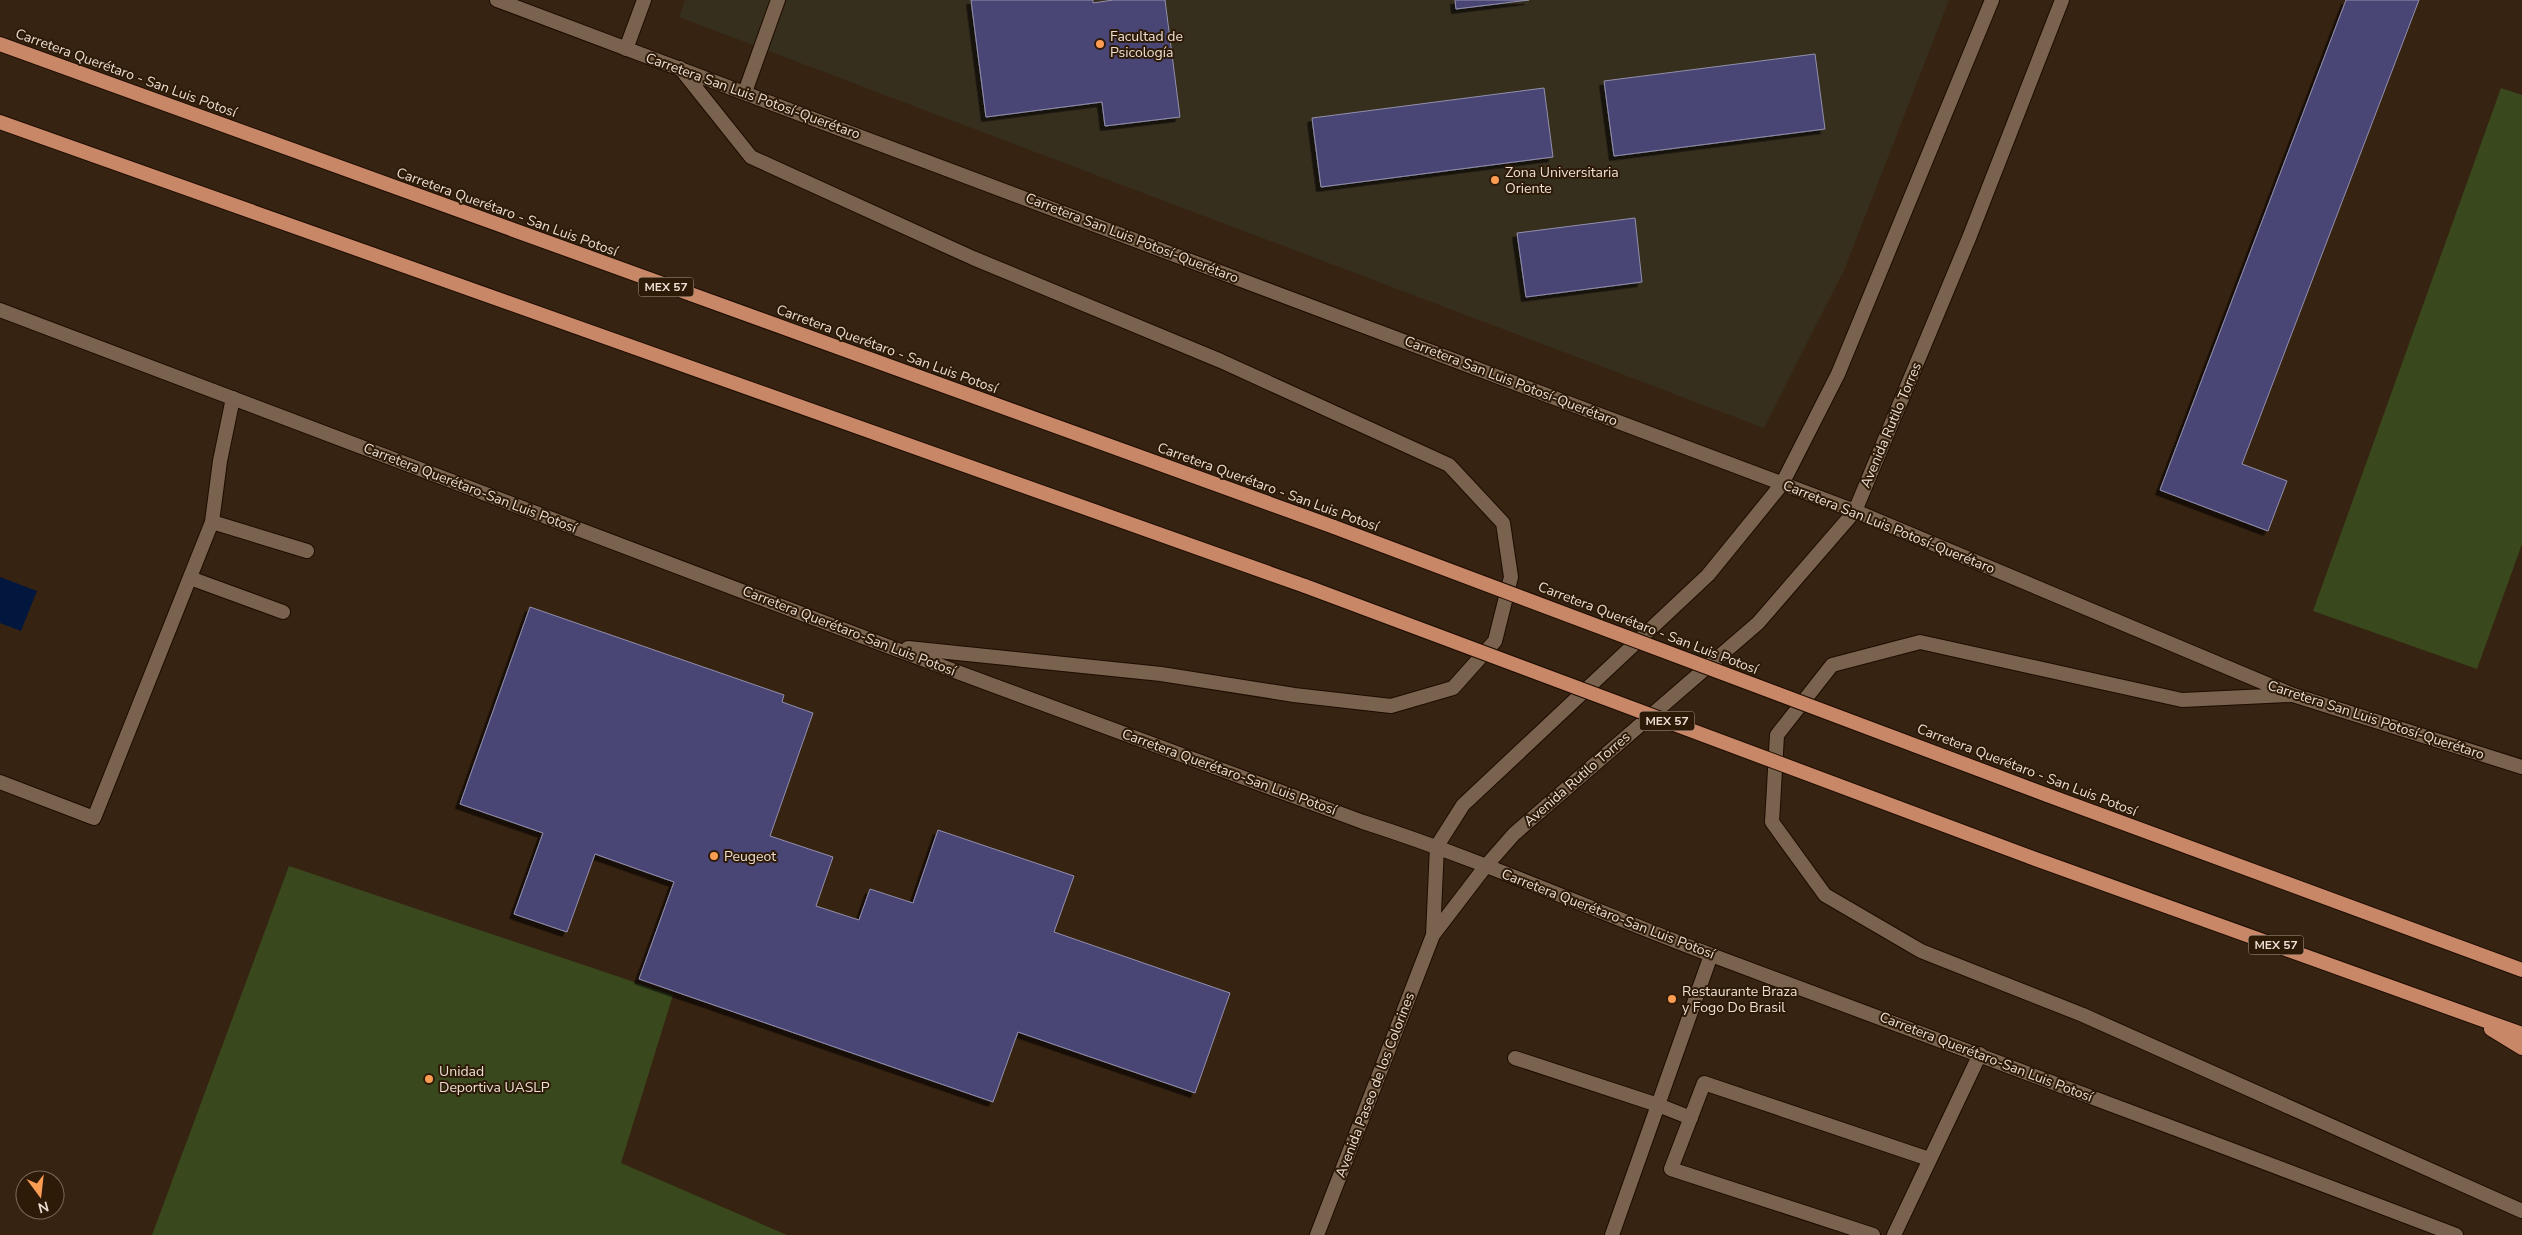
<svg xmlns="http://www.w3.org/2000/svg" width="2522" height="1235" font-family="'Nunito Sans',sans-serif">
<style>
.education{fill:#372f1e}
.green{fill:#39481d}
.water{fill:#02173d}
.building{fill:#4a4474;stroke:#9290ad;filter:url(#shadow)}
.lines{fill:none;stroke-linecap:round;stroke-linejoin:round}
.service-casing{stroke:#1e0c00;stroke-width:16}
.minor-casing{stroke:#1e0c00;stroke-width:16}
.tertiary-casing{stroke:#1e0c00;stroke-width:16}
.secondary-casing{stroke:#1e0c00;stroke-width:16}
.trunk-casing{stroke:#1e0c00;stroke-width:16}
.service{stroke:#79624e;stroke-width:14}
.minor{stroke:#79624e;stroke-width:14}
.tertiary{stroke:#79624e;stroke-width:14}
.secondary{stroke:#79624e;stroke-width:14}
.trunk{stroke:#c88868;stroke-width:14}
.trunk-bridge-casing{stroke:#1e0c00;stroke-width:16;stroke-linecap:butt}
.trunk-bridge{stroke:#c88868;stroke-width:14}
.poi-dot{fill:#fc9d54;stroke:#2d1a07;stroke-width:2}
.labels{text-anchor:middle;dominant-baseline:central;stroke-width:4;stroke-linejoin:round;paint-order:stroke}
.shield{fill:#2d1a07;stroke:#b3a396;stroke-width:1}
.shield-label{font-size:12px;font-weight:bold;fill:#ecded3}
.poi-label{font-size:14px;fill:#ecded3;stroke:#2d1a07;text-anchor:start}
.street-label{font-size:14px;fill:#ecded3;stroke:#2d1a07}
</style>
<defs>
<filter id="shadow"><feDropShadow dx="-4.5" dy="4.5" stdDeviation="0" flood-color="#0009"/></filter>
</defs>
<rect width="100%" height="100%" fill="#372311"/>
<path class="education" d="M685,0H1949L1845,268L1764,428L679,17Z"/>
<path class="green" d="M2501,88L2522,95V544L2477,669L2313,611Z
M289,866L673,995L621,1163L787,1235H152Z"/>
<path class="water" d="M0,577L37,591L21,631L0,623Z"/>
<path class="building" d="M971,0H1093V3L1113,0H1165L1180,117L1105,126L1102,102L986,117Z
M1455,0H1529L1456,9Z
M2346,0H2419L2242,464L2287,481L2268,531L2160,490Z
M1815,54L1825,129L1614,156L1604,81Z
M1544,88L1553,157L1321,187L1312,118Z
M1635,218L1642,282L1526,297L1517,233Z
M530,607L784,695L782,702L813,713L770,836L833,857L816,906L859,920L870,889L913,903L938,830L1074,876L1054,932L1230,993L1195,1093L1018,1032L993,1102L639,979L674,882L595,854L567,932L514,914L543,833L460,804Z"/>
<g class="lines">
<g class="service-casing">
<path id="service" d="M745,92L778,0
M212,522L307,551
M190,578L283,612
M0,782L94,818L212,522L220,461L233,398
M1515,1058L1658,1105L1711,955
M1612,1235L1658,1105L1691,1118
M1873,1235L1671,1169L1704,1083L1929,1159
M1894,1235L1980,1054"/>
</g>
<g class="minor-casing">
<path id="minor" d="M626,49L644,0"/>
</g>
<g class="tertiary-casing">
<path id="tertiary" d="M1433,935L1437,846
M1317,1235L1433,935L1485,867"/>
</g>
<g class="secondary-casing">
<path id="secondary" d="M497,0L1855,511L2293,695L2522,767
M680,68L751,157L973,258L1221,361L1449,465L1503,523L1511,577L1495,641L1453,688L1391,706L1294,695L1161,674L908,648
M0,310L887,646L1363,822C1482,860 1597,912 1714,956C1962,1048 2209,1141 2456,1235
M2290,695L2182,700L1920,642L1832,665L1777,735L1772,822L1825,895L1921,951L2083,1015L2522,1211
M1437,846L1463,805L1708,575L1782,484L1838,374L1992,0
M1485,867L1514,834L1758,623L1855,511L1969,238L2062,0"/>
</g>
<g class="trunk-casing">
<path id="trunk" d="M0,44L1334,527
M0,122L1305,586
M2047,795L2522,970
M2030,857L2522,1034
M2491,1029L2522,1048"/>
</g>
<use href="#service" class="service"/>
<use href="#minor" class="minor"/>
<use href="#tertiary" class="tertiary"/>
<use href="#secondary" class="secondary"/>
<use href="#trunk" class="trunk"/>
<g class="trunk-bridge-casing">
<path id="trunk-bridge" d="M1334,527L2047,795
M1305,586L2030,857"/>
</g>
<use href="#trunk-bridge" class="trunk-bridge"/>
</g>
<g class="poi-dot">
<circle cx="1100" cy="44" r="5"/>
<circle cx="1495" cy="180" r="5"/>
<circle cx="714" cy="856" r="5"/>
<circle cx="1672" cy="999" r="5"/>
<circle cx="429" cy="1079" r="5"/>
</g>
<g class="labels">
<g class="shield">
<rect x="638.5" y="277.5" width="55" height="19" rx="4"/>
<rect x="1639.5" y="711.5" width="55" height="19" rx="4"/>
<rect x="2248.5" y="935.5" width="55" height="19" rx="4"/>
</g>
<g class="shield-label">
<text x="666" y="287">MEX 57</text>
<text x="1667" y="721">MEX 57</text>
<text x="2276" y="945">MEX 57</text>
</g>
<g class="poi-label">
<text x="1110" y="36">Facultad de<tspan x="1110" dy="16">Psicología</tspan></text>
<text x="1505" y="172">Zona Universitaria<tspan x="1505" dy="16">Oriente</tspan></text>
<text x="724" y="856">Peugeot</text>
<text x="1682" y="991">Restaurante Braza<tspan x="1682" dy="16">y Fogo Do Brasil</tspan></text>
<text x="439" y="1071">Unidad<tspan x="439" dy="16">Deportiva UASLP</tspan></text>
</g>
<g class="street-label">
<text transform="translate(126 73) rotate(20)">Carretera Querétaro - San Luis Potosí</text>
<text transform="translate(753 96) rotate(20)">Carretera San Luis Potosí-Querétaro</text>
<text transform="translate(507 212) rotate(20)">Carretera Querétaro - San Luis Potosí</text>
<text transform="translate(1132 238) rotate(21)">Carretera San Luis Potosí-Querétaro</text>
<text transform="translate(887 349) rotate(20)">Carretera Querétaro - San Luis Potosí</text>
<text transform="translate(1511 381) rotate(21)">Carretera San Luis Potosí-Querétaro</text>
<text transform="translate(1891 425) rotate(-67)">Avenida Rutilo Torres</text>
<text transform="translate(1268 487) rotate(20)">Carretera Querétaro - San Luis Potosí</text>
<text transform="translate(470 488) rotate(21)">Carretera Querétaro-San Luis Potosí</text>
<text transform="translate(1889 527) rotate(22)">Carretera San Luis Potosí-Querétaro</text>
<text transform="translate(1648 628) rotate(21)">Carretera Querétaro - San Luis Potosí</text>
<text transform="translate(849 631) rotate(21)">Carretera Querétaro-San Luis Potosí</text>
<text transform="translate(2376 720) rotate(18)">Carretera San Luis Potosí-Querétaro</text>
<text transform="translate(2027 770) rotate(21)">Carretera Querétaro - San Luis Potosí</text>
<text transform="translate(1229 772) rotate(20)">Carretera Querétaro-San Luis Potosí</text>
<text transform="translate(1577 779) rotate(-41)">Avenida Rutilo Torres</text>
<text transform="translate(1608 914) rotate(21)">Carretera Querétaro-San Luis Potosí</text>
<text transform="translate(1986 1057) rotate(21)">Carretera Querétaro-San Luis Potosí</text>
<text transform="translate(1375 1085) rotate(-69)">Avenida Paseo de los Colorines</text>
</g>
</g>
<g transform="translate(40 1195) rotate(165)"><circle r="24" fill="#2d1a07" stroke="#796859"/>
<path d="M0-4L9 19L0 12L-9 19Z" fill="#fc9d54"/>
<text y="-8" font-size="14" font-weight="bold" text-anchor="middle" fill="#ecded3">N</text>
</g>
</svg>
